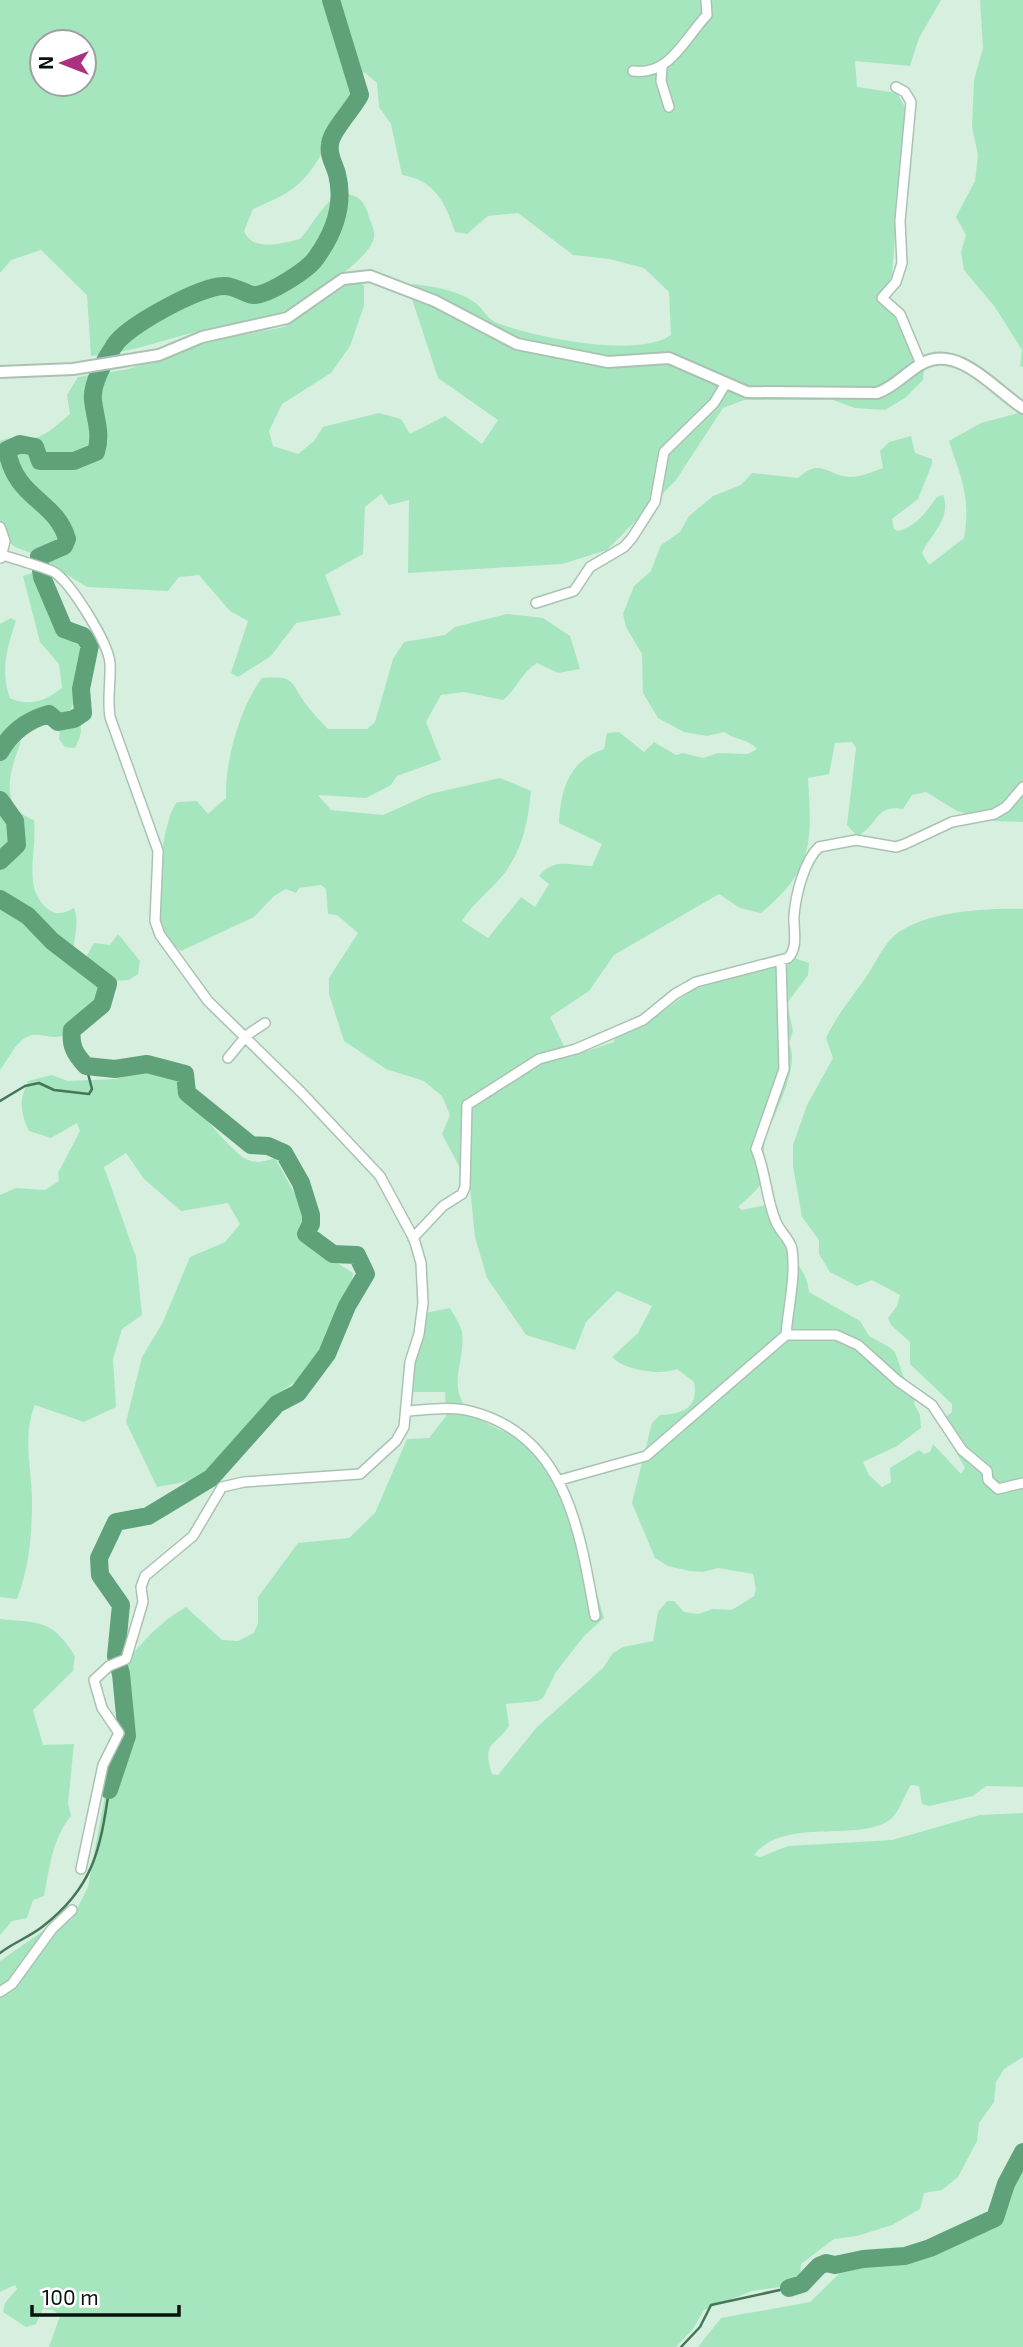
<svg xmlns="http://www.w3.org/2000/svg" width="1023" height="2347" font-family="'Exo 2',sans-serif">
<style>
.green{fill:#a6e6be;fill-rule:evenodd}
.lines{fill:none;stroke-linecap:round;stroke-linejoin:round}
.stream{stroke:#457658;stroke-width:2.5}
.river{stroke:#5fa179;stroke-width:18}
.minor-casing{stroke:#aac2b2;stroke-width:12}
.tertiary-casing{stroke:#aac2b2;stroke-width:14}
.minor{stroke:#fff;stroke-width:9}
.tertiary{stroke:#fff;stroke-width:10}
</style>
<rect width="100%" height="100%" fill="#d7efdf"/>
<path class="green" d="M0,0H941L919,38L910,66L855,61L857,87L897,93L906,109L890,297L896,321L924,370L923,380L905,398L885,410L855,408L833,400H744L723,408L676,480L607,550L562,564L408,573L409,500L389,505L381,494L365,507L363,554L325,575L341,615L296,623L271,656L238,677L231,673L248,621L230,611L199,575L179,577L168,591L87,587L31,553L15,547L0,533V441C11,435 23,441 35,438C49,434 59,423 70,414L67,395L78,377L129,369L208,341L284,327L347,285L360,282L364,286V306L350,346L331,373L282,404L269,431L273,446L298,454L314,441L323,427L379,413L401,419L410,434L445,416L482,444L498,420L438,378L411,296L412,284C434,287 455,289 474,302C482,307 487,319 497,323C535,337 637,359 671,335L669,292L644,268L609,259L573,255L518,213L488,216L467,234L455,232C446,204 435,180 402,175L391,124L379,107L377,83L364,72C354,94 342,112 329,133C326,139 326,146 322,153C303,187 288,194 253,209L244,231C253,253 282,243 300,239C313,226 328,191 348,194C363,197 366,207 370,220C373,227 376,234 373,241C363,266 294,309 268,318C246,325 222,326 200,331C162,340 130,353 91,356L87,295L41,250L11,260L0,273ZM42,42H84V84H42Z
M980,0H1023V367L1020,366L1022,350L995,307L964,270L961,252L966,235L956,217L975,181L978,155L972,127L974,80L983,48Z
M1019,413L1023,414V822L995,821L957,811L926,792L912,795L903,809C874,804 879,826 857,836L847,825L856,748L852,742L835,743L829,774L808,778C812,841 814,870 761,913L740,908L719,894L614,955L589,991L550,1017L569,1057L614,1042V1039L651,1020L692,990L794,958L809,963L808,975L787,1003L793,1031L789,1043C801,1069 773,1113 765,1141C762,1154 767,1166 763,1179C760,1189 746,1199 738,1207L742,1210L766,1205C784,1218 790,1236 795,1257C799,1270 807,1272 809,1292L860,1321L869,1336L889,1347L895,1352L904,1378L918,1390L914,1403L920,1415L921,1428L897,1446L863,1462L869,1475L882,1487L891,1482L890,1468L919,1450L924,1454L930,1452L933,1444L961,1474L965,1468L942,1427L946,1417L952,1412V1404L910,1364V1342L891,1325L888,1318L897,1306L900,1295L872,1280L857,1286L830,1272L819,1254V1240L802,1217L793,1166V1145L807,1105L833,1058L826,1038C836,1017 850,999 864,980C873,968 880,951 890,940C917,911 986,908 1023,909V1787L986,1786L973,1796L929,1806L922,1804L919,1786L911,1785C904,1795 899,1815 888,1821C854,1842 784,1817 754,1855L760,1857L788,1846L892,1840L980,1815L1023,1813V2057L1004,2069L996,2082L994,2102L979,2123L977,2141L958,2177L942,2190L924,2193L920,2209L892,2225L857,2236L834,2239L801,2264L800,2279L795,2285L752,2291L704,2310L693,2329L676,2347H49L60,2316L53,2310L43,2309L36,2324L26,2327L3,2312L5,2303L17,2289L15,2285L0,2292V1961L50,1926L72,1919L88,1887L106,1790L128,1744L122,1666C142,1643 159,1622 186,1607L222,1640L238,1641L254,1633L258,1623V1597L298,1543L349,1538L375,1513L407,1439L429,1438L446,1416L445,1392H409L425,1313L450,1308C454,1315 460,1324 462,1332C466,1358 449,1380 464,1405C475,1424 513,1431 530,1448C572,1488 588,1564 604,1618L584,1636L556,1672L543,1698L538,1701L506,1704L509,1726C494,1747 482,1742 492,1774L498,1775L537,1727L603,1668L613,1653L623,1647L653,1641L658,1612L667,1601H674L684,1612L698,1614L713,1609L732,1610L754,1596L756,1589L753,1574L718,1568L703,1572L690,1571L668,1566L655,1558L632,1503L652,1423L660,1415C683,1414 699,1408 694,1382L677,1369C660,1376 624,1370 612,1357L638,1333L652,1306L617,1291L586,1322L575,1350L526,1335L487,1278L475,1237L470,1187L442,1134L450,1115L442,1096L424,1081L386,1069L344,1041L329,994V978L358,933L337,915L328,914L326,889L321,885L299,888L296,893L286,889L274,896L254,917L181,951C171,943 163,933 160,920C154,898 163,818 177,802L197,801L208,814L226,798C225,760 240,707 262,678C295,676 289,680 305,703C312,712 320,721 328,729H367L375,722L393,659L404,642L445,635L455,627L507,614L543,618L570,636L580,669L558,673L537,663C521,673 517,689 503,700L464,692L441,695L426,722L441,760L397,776L391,785L366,798L318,795L331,810L383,815L430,794L500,778L531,791C528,821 523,850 503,875C490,891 473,903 462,921L488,938L521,897L535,907L549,884L539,876C555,857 570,866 592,866L602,844L559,823C561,788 569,761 604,749L607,733L619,732L644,752L654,742L676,755L683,753L703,758L718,753L748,754L757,749C748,739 735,740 724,732L707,736L684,732L658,718L643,693L642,654L626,627L623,614L634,586L651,571L661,545L680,532L689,516L713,496L741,485L752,473L798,478C821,457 826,475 850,477C861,477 872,472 883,468L880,451L889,442L911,436L915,453L932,459V464L918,499L892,519L894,529L898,531C918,525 925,513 937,497L943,495C952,518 931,534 922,553L929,565L964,538C971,497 961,478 949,441L981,423Z
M36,572L47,575L65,614L68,636L80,647L84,657L81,682L71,709C83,724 84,730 75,748L65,747L59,739L61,716L53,712C43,714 31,720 25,729C21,734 21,744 18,750C8,776 1,809 34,820C38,850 21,888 48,909C57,916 65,913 74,908C81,927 71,939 75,956L85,959L94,943L110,945L118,934L140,961L138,974L129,980L115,981C116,1012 83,1036 54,1037C47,1037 39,1034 32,1035C16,1039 9,1059 0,1070V624L11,618L16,621C7,647 0,672 10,698C30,707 45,701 62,688L59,664L40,642L23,576Z
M151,1070L174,1076C185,1094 230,1152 248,1160C259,1164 265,1161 275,1158L302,1207V1224L309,1245L353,1273L351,1288L306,1374L279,1393L214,1466L190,1481L157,1487L126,1422L142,1357L163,1322L190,1257L225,1242L240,1224L228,1203L181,1211L144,1179L126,1153L104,1167L136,1257L142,1315L122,1329L113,1359L116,1407L84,1422L35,1405C22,1436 32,1469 32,1502C32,1535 29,1568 17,1599L0,1597V1195L16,1188L45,1190L59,1181L58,1173L80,1131L77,1123L51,1138L29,1131C20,1112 19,1101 28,1081L52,1075L68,1081L115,1079Z
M0,1619C40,1623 52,1619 75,1656L73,1671L33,1710L43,1745L74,1744L68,1803L71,1816C52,1839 50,1867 44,1896L33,1900L27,1918L12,1921L0,1935Z
M1023,2157V2347H698L721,2318L810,2302L841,2272L921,2258L996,2219L1011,2176Z"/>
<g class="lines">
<path class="stream" d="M0,1101L25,1086L39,1083L54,1090L89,1094L92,1089L86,1066
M0,1953C13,1943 29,1937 42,1927C93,1888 100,1851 109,1790
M681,2347L700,2327L711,2305L789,2288"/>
<path class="river" d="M0,752C11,732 27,720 49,714L58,722L74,719L83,713L81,689L90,645L83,636L64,629L42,577L39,557L64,546L67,539C56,500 15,499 7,450L20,444L35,447L40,461H74L96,452C102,433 95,419 93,400C91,385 105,359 114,346C126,326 199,287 223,286C234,285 243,293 253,295C267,296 308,270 316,258C334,233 345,205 337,174C334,163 328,156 330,144C331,131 353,109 360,95L331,0
M0,800L15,821L17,845L0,861
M0,899L28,916L52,941L108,984L102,1005L72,1030C70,1046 75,1054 86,1066L115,1069L147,1064L185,1074L187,1093L251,1145L268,1146L284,1153L301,1183L311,1215V1224L306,1234L333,1254L357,1255L366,1274L347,1306L327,1354L298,1393L277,1404L211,1478L148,1516L116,1522L99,1558L100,1575L121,1605L116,1656L121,1674L127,1736L109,1790
M789,2288L802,2284L819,2266L826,2263L835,2265L863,2259L905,2256L930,2248L995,2218L1006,2184L1023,2152"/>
<g class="minor-casing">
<path id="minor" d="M662,68L661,81L669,107
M633,71C670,76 684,39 707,15L706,0
M896,87L905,92L911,102L900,221L902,263L896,282L882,298L900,314L921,364
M0,527L5,541L1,558
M2,555C9,557 49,569 54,572C71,583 108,642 110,663C111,681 107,698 110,717L158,851L155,921L160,935L208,1001L302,1093L380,1176L414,1239L421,1263L423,1303L419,1334L410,1362L404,1427L396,1441L360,1474L244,1482L222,1487L193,1536L145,1576L141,1587L143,1602L126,1659L109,1666L94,1680L102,1708L119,1733L103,1765L81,1869
M536,603L574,591L590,567L624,547L632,538L655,502L664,452L714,403L725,385
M228,1058L247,1035L265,1023
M413,1238L443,1206L462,1194L465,1187L467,1105L539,1059L576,1049L643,1020L675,994L696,982L788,958C799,947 793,929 794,915C796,894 804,861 819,847L856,840L896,847L905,844L952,822L994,814L1006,807L1023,787
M786,1335H836L858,1345L898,1381L932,1405L962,1450L987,1471L988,1480L998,1489L1023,1483
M406,1411C426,1410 451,1406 470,1411C567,1435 580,1533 595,1616
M560,1480L646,1456L786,1335C788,1307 796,1278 792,1249C790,1239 780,1232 776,1222C766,1199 766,1172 756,1149L784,1069L781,961
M0,1992L12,1984L52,1929L72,1910"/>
</g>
<g class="tertiary-casing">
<path id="tertiary" d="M0,372L73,369L159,355L202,337L287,318L343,279L370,276L435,301L517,344L608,362L669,358L747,392L877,393C895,387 906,372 923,363C959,344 996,391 1023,408"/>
</g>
<use href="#minor" class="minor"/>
<use href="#tertiary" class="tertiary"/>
</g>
<g transform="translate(63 63) rotate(270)"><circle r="33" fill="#ffffff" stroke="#9da09e" stroke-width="2"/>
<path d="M0-5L12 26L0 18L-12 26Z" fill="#ad2f7f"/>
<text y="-10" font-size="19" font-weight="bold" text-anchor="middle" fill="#09120c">N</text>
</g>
<path d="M32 2305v10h147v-10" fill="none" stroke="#09120c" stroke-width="3.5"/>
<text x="42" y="2305" font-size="21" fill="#09120c" stroke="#ffffff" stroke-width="5" paint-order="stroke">100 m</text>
</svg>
